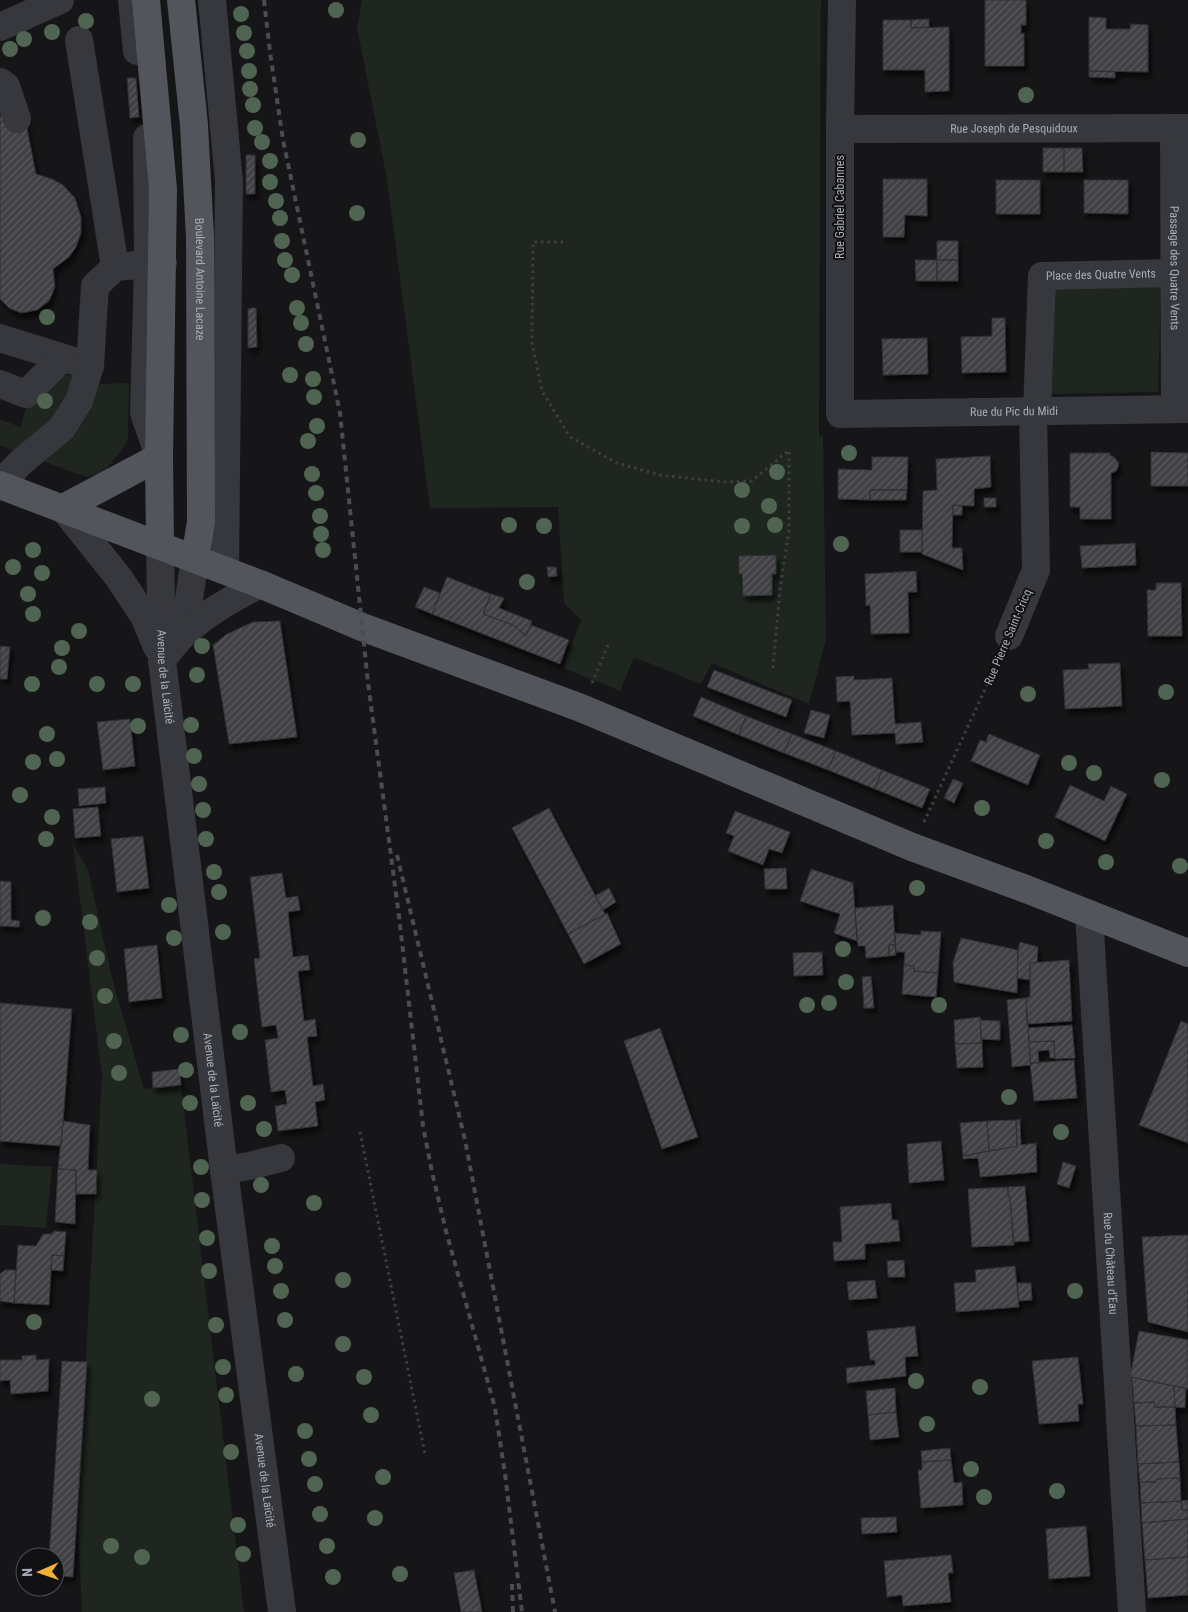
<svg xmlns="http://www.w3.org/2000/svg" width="1188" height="1612" font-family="'Roboto Condensed',sans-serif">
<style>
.green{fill:#1e261f}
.building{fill:url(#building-hatch);stroke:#303034;filter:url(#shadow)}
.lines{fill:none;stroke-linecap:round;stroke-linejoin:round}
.path{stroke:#3d3f44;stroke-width:3;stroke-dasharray:2.5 4;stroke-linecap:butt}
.minor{stroke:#37383d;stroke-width:28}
.major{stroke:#53555c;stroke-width:28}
.rail{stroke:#4a4c52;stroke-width:4;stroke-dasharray:6 5;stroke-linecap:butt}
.tree{fill:#506452}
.labels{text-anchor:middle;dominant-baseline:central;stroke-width:4;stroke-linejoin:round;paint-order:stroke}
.street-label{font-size:12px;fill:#a8adb8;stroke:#111113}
</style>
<defs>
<pattern id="building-hatch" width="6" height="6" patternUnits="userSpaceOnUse" patternTransform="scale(1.25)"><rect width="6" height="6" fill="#404145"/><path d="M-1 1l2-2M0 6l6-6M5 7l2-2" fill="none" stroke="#595a5e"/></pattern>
<filter id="shadow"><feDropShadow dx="3" dy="5.5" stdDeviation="2.5" flood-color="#0009"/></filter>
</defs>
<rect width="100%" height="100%" fill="#161618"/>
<path class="green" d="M362,0H821L819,435L823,436L826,640L809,704L712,663L701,684L634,657L620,691L563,668L581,620L564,603L558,507L430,508L387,179L357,28Z
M1161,287L1158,392L1051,394L1055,288Z
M61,375H72L74,387L57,416L17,452L0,445V419L20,427L27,406Z
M129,383L128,439L119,454L104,471L86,477L37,459L76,425L100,384Z
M73,844L88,870L112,978L144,1089L181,1085L244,1612H82L77,1510L102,1076Z
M0,1164L52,1167L46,1228L0,1225Z"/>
<path class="building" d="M985,0H1026V25H1021V34L1024,33V66H985Z
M1089,17L1106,18V29H1130L1131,24L1148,25V72L1089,71Z
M929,19V27L911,28V20Z
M883,20H911V28L949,27V91L925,92V70H883Z
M1089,71L1115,72V78L1089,77Z
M127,78H136L139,117L130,118Z
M8,114L25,118L36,174L52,179L63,185L75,198L81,217V233L76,247L69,257L53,269L55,287L49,301L37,310L21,313L9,308L0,299V116Z
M1043,148H1064V172H1043Z
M1064,148H1082L1083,172H1064Z
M246,155H255V194H246Z
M883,179H927V216L905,215L904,237H883Z
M996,180H1040V214H996Z
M1084,180H1128V214L1084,213Z
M937,241H958V260H937Z
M915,260H937V281H916Z
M937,260H958V281H937Z
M252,308H256L257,347L248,348V309Z
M992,318H1005L1006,372L962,373L961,337L992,336Z
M927,338L928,374L883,375L882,339Z
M1151,452L1188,453V486H1151Z
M1070,453H1110V456H1113L1119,463L1117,470L1115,472L1111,473V519H1080V507H1070Z
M990,456L991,487L974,489V506L953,505L952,548H962L963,570L922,554L923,491L937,490L936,459Z
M872,457H908L907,490H870V500L838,499V469L872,470Z
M870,490H907L906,500H870Z
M984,498H996V507H984Z
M953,505L962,506V515H952Z
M900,530H922V552H900Z
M1135,543L1136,565L1082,568L1080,546Z
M776,555V574H772V595L743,596L742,574H739V556Z
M547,567H556L557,576L548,577Z
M916,571L917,592H908L909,633L871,634L870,605L866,606L865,574Z
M447,577L491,594L483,614L513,625L526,636L531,625L569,640L560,664L432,614Z
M1156,583H1181L1182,636H1148L1147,590H1156Z
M424,587L440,593L432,614L415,607Z
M491,594L504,598L499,608L532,621L526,636L513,625L483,614Z
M280,621L297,737L229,744L213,645L227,634L253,622Z
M0,646L10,647L7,679H0Z
M1120,663L1122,706L1065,709L1063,670L1089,669L1088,664Z
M714,670L792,700L786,717L707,687Z
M854,676V680L892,678L895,724L921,722L923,742L896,744L895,733L852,735L850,701L837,702L836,677Z
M701,697L746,716L739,735L693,716Z
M811,710L830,715L824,738L804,733Z
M746,716L792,734L784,753L739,735Z
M130,719L135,766L103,770L97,722Z
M792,734L836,751L828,770L784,753Z
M989,734L1040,755L1028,785L971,761L980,740L986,742Z
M836,751L882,770L875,789L828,770Z
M882,770L930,789L922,808L875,789Z
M953,779L963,783L954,803L944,798Z
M1070,785L1104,801L1111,786L1127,794L1105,841L1055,817Z
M105,787L106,803L79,806L78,789Z
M98,807L101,836L75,838L73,809Z
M549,808L605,914L568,934L512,828Z
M735,811L790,832L782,853L769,849L763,865L728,851L734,836L726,833Z
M143,836L149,888L117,892L111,839Z
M786,868L787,889H765L764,869Z
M811,869L853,883L857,941L834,933L840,914L800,901Z
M282,873L286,898L298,896L300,910L288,912L293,957L308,955L310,970L298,971L304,1021L315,1019L317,1036L307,1037L313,1086L323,1084L325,1100L315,1102L318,1126L278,1131L275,1106L287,1104L285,1090L271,1092L265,1040L278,1038L276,1025L262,1027L254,959L260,958L250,877Z
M0,881L11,882V920L20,921L19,927L0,926Z
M609,888L616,902L603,910L595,896Z
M893,905L895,945H889V956L866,958L865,946H858L855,908Z
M607,913L621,944L584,964L568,934Z
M921,931L941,932L938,973L914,971V966L904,965L905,952H896L895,933L921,935Z
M961,938L1018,950L1017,993L954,982L953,962Z
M1020,942L1038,947L1037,962L1030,963V980L1017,978L1018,950Z
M157,945L162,998L129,1002L124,949Z
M889,945H895L896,955L889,956Z
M822,952L823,975L794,976L793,953Z
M1069,960L1072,1021L1027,1024L1026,998L1030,997V963Z
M904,965L914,966V971L938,973L936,997L902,994Z
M871,976L874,1008H864L862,977Z
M1026,998L1031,1065L1012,1067L1007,1000Z
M0,1003L72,1009L61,1146L0,1141Z
M980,1017L982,1043L955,1044L954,1020Z
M980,1020L1000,1021V1040L981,1039Z
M1181,1021L1188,1024V1143L1139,1125Z
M1072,1025L1075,1058L1055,1059L1054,1041L1029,1042L1028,1028Z
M660,1028L698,1137L662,1149L624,1041Z
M1054,1041L1055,1058H1050L1049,1050L1038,1051L1039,1063H1030L1029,1042Z
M982,1043L983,1067L957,1068L955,1044Z
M1074,1060L1077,1098L1034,1101L1030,1063Z
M180,1069L181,1085L153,1088L152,1072Z
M1020,1119L1021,1145L1036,1143L1037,1172L980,1177L978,1158L963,1159V1156L1017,1146L1016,1120Z
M1016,1120L1017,1146L989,1151L987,1121Z
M63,1121L90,1125L88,1170H97L96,1194H76V1170L58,1169Z
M987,1121L989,1151L963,1156L960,1123Z
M941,1141L944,1180L909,1183L907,1144Z
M1063,1162L1076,1166L1069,1188L1057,1184Z
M58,1169L76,1170L75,1224L55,1222Z
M1025,1186L1029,1241L1013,1242L1010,1196L1008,1197V1187Z
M1008,1187V1197L1010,1196L1014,1245L972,1247L968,1189Z
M891,1203L892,1220H898L900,1241L865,1244V1259L834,1261L833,1242H842L840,1207Z
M54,1231L66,1232L64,1256L52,1255L49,1305L14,1303L18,1245L36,1246L43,1234H52Z
M1188,1235V1332L1148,1322L1142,1237Z
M52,1255L64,1256L63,1271L51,1270Z
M904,1260L905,1277H888L887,1261Z
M1015,1266L1019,1307L956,1312L954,1283L976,1282L975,1270Z
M5,1270H16L14,1303L0,1301V1274Z
M875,1280L877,1298L849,1300L847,1282Z
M1017,1283H1031L1032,1300L1019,1301Z
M915,1326L918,1356L905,1357L906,1376L847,1383L846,1368L875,1365V1360H870L867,1331Z
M1139,1331L1188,1340V1389L1130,1377Z
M36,1355V1360L49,1359L48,1391L11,1394L10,1380L0,1381V1360H22V1356Z
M1078,1357L1083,1404H1078L1079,1421L1039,1424L1032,1361Z
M62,1361L87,1362L73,1577L55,1576V1557H49Z
M1132,1377L1174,1386L1175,1407H1155L1154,1402L1134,1403Z
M1174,1386L1186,1388L1185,1408L1175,1407Z
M895,1388L896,1412L868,1415L866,1391Z
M1154,1402L1155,1407H1175L1176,1425L1136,1426L1134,1403Z
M896,1412L899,1437L870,1440L868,1415Z
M1176,1425L1179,1462L1138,1464L1136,1426Z
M950,1448L951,1460L922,1462L921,1451Z
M951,1460L954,1483L962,1482L963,1505L921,1508L918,1470H922V1462Z
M1179,1462L1180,1478L1157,1479L1156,1482H1140L1138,1464Z
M1180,1478L1181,1501L1141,1503L1140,1482H1156L1157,1479Z
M1188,1500V1510H1182L1181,1501Z
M1181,1501L1182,1510H1188V1519L1142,1523L1141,1503Z
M896,1517L897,1532L862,1534L861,1518Z
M1188,1519V1557L1145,1560L1142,1523Z
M1086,1526L1090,1576L1049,1579L1046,1529Z
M951,1555L953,1573H948L951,1602L903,1606L902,1595L887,1597L884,1561Z
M1188,1557V1595L1148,1598L1145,1560Z
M474,1570L482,1612H461L454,1573Z"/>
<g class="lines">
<path class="path" d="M563,242H533L532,343L542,391L570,437L617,463L660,475L724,482L752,481L789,450
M773,668L780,589L789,531V450
M592,683L608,645
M924,822L998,661
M360,1132L425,1454"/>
<g class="minor">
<path d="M132,0L137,51"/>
<path d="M212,0L229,181L225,570"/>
<path id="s1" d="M842,0L840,129V414L1188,409"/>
<path d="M0,27L60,0"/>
<path d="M79,40L115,267"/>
<path d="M0,82L6,86L17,119"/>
<path id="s2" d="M1174,128L1175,409"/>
<path id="s3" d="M840,129L1188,128"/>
<path d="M147,138L148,264L144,413L158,453"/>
<path d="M0,338L90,366"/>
<path d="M0,384L26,394L62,358"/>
<path id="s4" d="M1037,411L1042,276L1173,273"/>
<path d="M0,484L20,463L62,428L79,401L90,366L95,286L115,267L163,263"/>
<path d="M63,508L119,578L144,616L157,647"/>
<path id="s5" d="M160,545L162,660L224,1170L282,1612"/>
<path d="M184,634L195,558"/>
<path d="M1009,636L1036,570L1033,412"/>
<path d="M162,660C169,651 176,641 185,633C207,612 234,598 260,584"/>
<path id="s6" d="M1089,914L1132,1612"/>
<path d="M224,1170L249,1166L281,1158"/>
</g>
<g class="major">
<path d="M146,0L163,189L159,457L160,545"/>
<path id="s7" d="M181,0L194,125L200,237L201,522L195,558"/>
<path d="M0,485L260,584L362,627L581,708L912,847L1026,889L1188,953"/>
<path d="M63,508L159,457"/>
</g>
<path class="rail" d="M264,0L270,52L283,140L340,413L368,683L399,916L423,1126L432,1172L446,1231L495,1408L505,1474L522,1612
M397,855L465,1140L555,1612
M512,1584L513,1612"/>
</g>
<g class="tree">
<circle cx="336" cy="10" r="8"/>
<circle cx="241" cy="14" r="8"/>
<circle cx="86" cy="21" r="8"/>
<circle cx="52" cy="32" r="8"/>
<circle cx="244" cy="33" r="8"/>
<circle cx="24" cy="39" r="8"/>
<circle cx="10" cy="49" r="8"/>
<circle cx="247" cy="51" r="8"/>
<circle cx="249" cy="71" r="8"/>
<circle cx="250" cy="89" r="8"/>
<circle cx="1026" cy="95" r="8"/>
<circle cx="253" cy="105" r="8"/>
<circle cx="255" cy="128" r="8"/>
<circle cx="358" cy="140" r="8"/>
<circle cx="262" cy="142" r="8"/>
<circle cx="270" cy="161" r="8"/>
<circle cx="270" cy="182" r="8"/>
<circle cx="276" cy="201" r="8"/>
<circle cx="357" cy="213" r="8"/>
<circle cx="280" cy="218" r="8"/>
<circle cx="282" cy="241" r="8"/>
<circle cx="285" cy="260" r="8"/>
<circle cx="292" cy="275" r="8"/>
<circle cx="297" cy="308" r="8"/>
<circle cx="47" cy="317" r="8"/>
<circle cx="301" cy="323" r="8"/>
<circle cx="306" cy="344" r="8"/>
<circle cx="290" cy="375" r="8"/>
<circle cx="313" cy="379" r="8"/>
<circle cx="314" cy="397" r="8"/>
<circle cx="45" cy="401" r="8"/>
<circle cx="317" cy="426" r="8"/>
<circle cx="308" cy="441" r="8"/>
<circle cx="849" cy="453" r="8"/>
<circle cx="777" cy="472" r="8"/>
<circle cx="312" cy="474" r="8"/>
<circle cx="742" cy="490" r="8"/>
<circle cx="316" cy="493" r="8"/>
<circle cx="769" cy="506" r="8"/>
<circle cx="320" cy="516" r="8"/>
<circle cx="509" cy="525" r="8"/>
<circle cx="775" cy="525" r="8"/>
<circle cx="544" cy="526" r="8"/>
<circle cx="742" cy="526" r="8"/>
<circle cx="321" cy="534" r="8"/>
<circle cx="841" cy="544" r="8"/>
<circle cx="33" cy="550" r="8"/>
<circle cx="323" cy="550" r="8"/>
<circle cx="13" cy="567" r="8"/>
<circle cx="42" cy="573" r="8"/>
<circle cx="527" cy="582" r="8"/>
<circle cx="28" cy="594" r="8"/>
<circle cx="33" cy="614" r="8"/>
<circle cx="79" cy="631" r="8"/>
<circle cx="202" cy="646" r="8"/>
<circle cx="62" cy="648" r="8"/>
<circle cx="59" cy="667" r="8"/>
<circle cx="197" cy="675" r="8"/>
<circle cx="32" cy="684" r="8"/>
<circle cx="97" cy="684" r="8"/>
<circle cx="133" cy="684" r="8"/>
<circle cx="1166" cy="692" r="8"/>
<circle cx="1028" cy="694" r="8"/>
<circle cx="191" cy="725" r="8"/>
<circle cx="138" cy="726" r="8"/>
<circle cx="47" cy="734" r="8"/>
<circle cx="194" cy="756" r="8"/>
<circle cx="57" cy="759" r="8"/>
<circle cx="33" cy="762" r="8"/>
<circle cx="1069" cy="763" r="8"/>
<circle cx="1094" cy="773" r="8"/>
<circle cx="1162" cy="780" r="8"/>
<circle cx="199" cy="784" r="8"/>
<circle cx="20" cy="795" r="8"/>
<circle cx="982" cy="808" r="8"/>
<circle cx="203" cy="810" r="8"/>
<circle cx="52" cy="817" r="8"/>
<circle cx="46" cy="839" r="8"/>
<circle cx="206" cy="839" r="8"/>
<circle cx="1046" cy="841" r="8"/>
<circle cx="1106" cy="862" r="8"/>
<circle cx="1180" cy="866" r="8"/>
<circle cx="214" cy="872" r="8"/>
<circle cx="917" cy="888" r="8"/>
<circle cx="219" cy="892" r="8"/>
<circle cx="169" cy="905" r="8"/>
<circle cx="43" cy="918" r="8"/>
<circle cx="90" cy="922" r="8"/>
<circle cx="223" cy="932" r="8"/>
<circle cx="174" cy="938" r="8"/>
<circle cx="843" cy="949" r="8"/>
<circle cx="97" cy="958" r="8"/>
<circle cx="846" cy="982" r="8"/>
<circle cx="105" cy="996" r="8"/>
<circle cx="829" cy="1003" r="8"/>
<circle cx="807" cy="1005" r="8"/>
<circle cx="939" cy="1005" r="8"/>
<circle cx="240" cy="1032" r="8"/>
<circle cx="181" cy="1035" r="8"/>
<circle cx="114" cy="1041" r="8"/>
<circle cx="186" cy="1070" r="8"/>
<circle cx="119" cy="1073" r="8"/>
<circle cx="1009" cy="1097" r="8"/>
<circle cx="190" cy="1103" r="8"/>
<circle cx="248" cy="1103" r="8"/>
<circle cx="264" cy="1129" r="8"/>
<circle cx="1061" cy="1132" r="8"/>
<circle cx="201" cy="1167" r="8"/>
<circle cx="261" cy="1185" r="8"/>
<circle cx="202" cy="1200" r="8"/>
<circle cx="314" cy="1203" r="8"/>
<circle cx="207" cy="1238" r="8"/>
<circle cx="272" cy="1246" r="8"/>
<circle cx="275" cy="1266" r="8"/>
<circle cx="209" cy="1271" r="8"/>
<circle cx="343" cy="1280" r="8"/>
<circle cx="281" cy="1291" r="8"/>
<circle cx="1075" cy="1291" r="8"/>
<circle cx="285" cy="1320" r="8"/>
<circle cx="34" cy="1322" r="8"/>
<circle cx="216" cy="1325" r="8"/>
<circle cx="343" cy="1344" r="8"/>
<circle cx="223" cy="1367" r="8"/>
<circle cx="296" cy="1374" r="8"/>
<circle cx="364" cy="1377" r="8"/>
<circle cx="916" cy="1381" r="8"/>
<circle cx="980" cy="1387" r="8"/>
<circle cx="226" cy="1395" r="8"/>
<circle cx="152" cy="1399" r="8"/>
<circle cx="371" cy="1415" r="8"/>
<circle cx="927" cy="1424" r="8"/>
<circle cx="305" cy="1431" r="8"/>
<circle cx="231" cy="1452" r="8"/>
<circle cx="309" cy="1459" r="8"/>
<circle cx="971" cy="1469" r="8"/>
<circle cx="383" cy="1477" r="8"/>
<circle cx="315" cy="1484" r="8"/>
<circle cx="1057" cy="1491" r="8"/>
<circle cx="984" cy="1497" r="8"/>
<circle cx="320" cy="1514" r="8"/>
<circle cx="375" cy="1518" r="8"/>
<circle cx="238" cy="1525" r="8"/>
<circle cx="111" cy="1546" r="8"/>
<circle cx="327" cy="1546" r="8"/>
<circle cx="243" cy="1554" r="8"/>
<circle cx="142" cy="1557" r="8"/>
<circle cx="400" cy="1574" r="8"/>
<circle cx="333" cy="1577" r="8"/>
</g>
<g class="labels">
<g class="street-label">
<text stroke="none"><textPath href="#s3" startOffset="174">Rue Joseph de Pesquidoux</textPath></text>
<text transform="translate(840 207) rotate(-90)">Rue Gabriel Cabannes</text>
<text stroke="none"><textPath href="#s2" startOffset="140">Passage des Quatre Vents</textPath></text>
<text stroke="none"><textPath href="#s4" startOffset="194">Place des Quatre Vents</textPath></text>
<text stroke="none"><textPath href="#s7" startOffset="280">Boulevard Antoine Lacaze</textPath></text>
<text stroke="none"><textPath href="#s1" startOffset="588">Rue du Pic du Midi</textPath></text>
<text transform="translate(1008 637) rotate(-67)">Rue Pierre Saint-Cricq</text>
<text stroke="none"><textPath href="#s5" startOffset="132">Avenue de la Laïcité</textPath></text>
<text stroke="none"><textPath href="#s5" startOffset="538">Avenue de la Laïcité</textPath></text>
<text stroke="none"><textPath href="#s6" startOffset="350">Rue du Château d'Eau</textPath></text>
<text stroke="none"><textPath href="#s5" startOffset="942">Avenue de la Laïcité</textPath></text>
</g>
</g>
<g transform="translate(40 1572) rotate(268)"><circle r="24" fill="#111113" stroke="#4d4f55"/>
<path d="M0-4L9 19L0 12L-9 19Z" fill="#f2b134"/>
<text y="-8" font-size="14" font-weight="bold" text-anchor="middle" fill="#a8adb8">N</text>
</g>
</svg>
